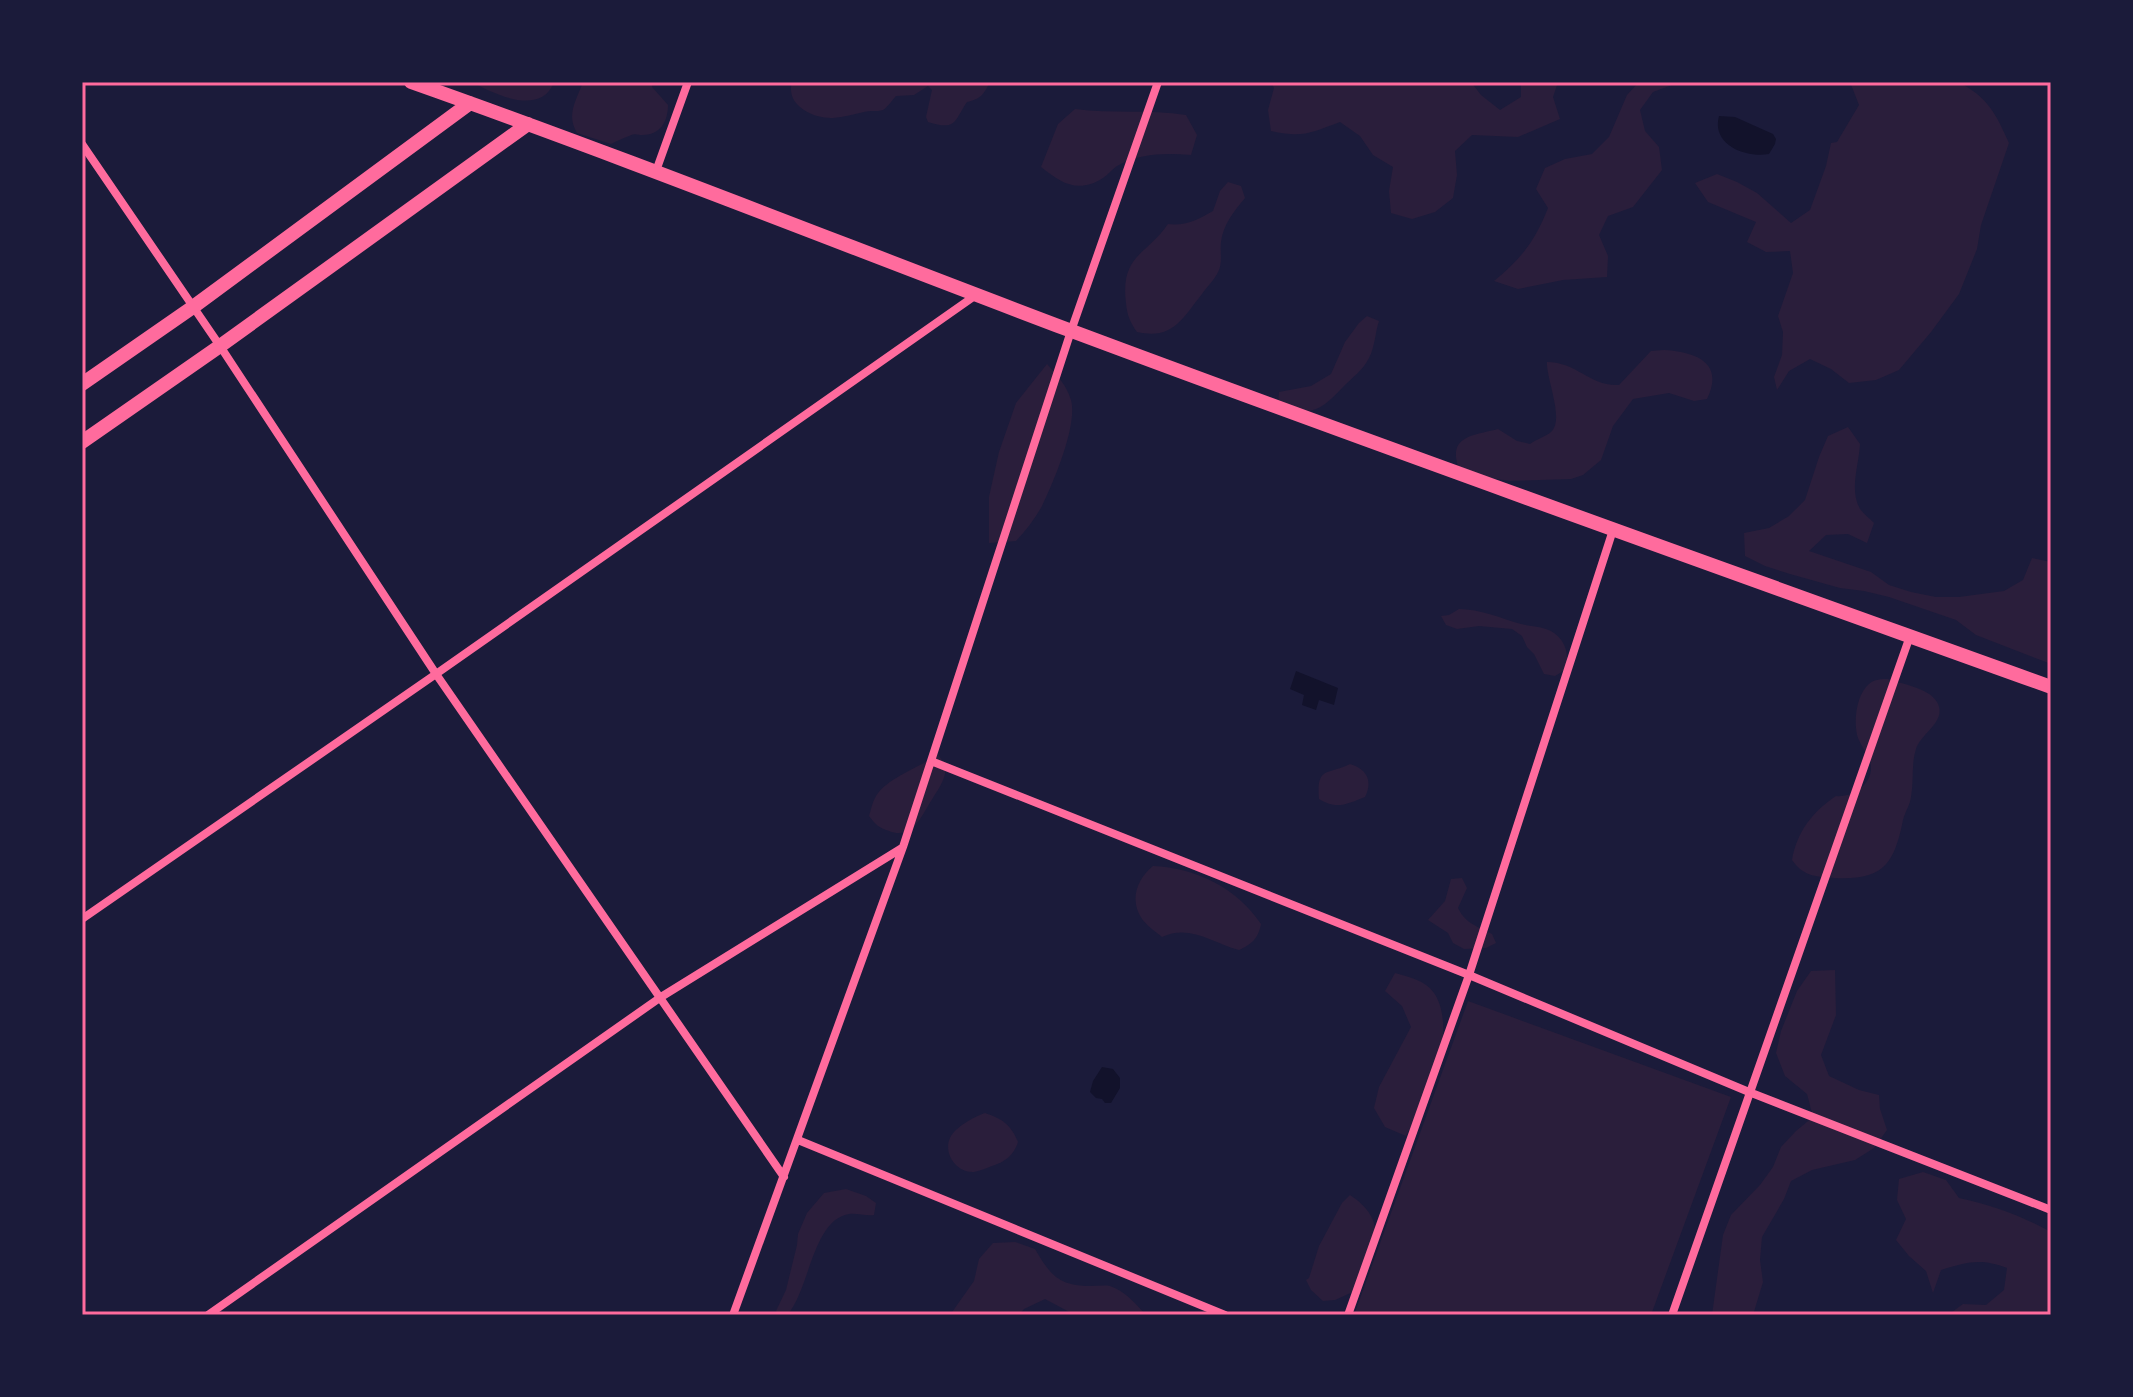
<svg xmlns="http://www.w3.org/2000/svg" width="2133" height="1397" font-family="Literata,serif">
<style>
.green{fill:#2a1e3b}
.water{fill:#12122b}
.lines{fill:none;stroke-linecap:round;stroke-linejoin:round}
.minor{stroke:#ff6b9d;stroke-width:8}
.tertiary{stroke:#ff6b9d;stroke-width:14}
.neatline{fill:none;stroke:#ff6b9d;stroke-width:3}
</style>
<rect width="100%" height="100%" fill="#1b1b3a"/>
<path class="green" d="M472,82H554C541,117 494,94 472,82Z
M583,82H653L652,87L668,105C668,122 660,135 642,135C634,135 637,133 629,136C623,138 617,141 611,144L577,133C566,115 576,101 583,82Z
M792,82H990C984,94 981,99 967,102C954,121 957,131 928,122L926,117L932,90L928,86L914,95L896,96C892,100 888,107 883,110C877,112 870,110 864,112C854,114 844,117 833,118C813,119 785,105 792,82Z
M1271,82H1471L1481,95L1500,110L1521,97V82H1558L1553,97L1560,119L1518,137L1472,135L1455,151L1457,175L1453,198L1435,212L1412,219L1391,213L1389,191L1393,167L1373,155L1360,136L1340,122C1310,133 1303,138 1271,131L1268,110L1274,88Z
M1639,82H1680L1653,92L1640,110L1645,131L1659,147L1662,170L1633,207L1608,216L1599,235L1608,256L1607,277L1563,280L1518,289L1494,281C1521,259 1535,241 1548,208L1536,189L1545,168L1565,159L1592,154L1609,137L1627,95Z
M1850,82H1958C1988,97 1996,114 2009,143L1981,225L1977,249L1959,294L1931,332L1899,370L1876,380L1849,383L1831,369L1810,359L1789,371L1777,390L1774,377L1782,355L1783,332L1778,316L1793,273L1790,251L1766,252L1747,242L1756,222L1708,202L1695,183L1717,174L1737,182L1757,193L1791,223L1810,210L1826,166L1831,143L1837,142L1859,105Z
M1075,109C1112,114 1149,109 1186,115L1197,135L1191,155C1166,153 1140,153 1117,166C1112,169 1108,175 1103,178C1078,194 1061,183 1041,167L1058,124Z
M1228,182L1241,186L1245,198C1234,211 1223,225 1221,242C1220,251 1222,259 1220,267C1217,278 1208,285 1202,294C1182,319 1173,340 1137,332C1130,322 1127,315 1126,303C1120,255 1147,255 1168,224C1186,226 1197,220 1213,211L1220,191Z
M1367,316L1379,321C1375,333 1375,347 1369,358C1363,370 1353,377 1344,386C1320,411 1312,418 1278,403L1279,392L1311,386L1331,374L1345,342L1359,323Z
M1664,350C1695,352 1725,362 1707,399L1694,401L1669,393L1633,399L1613,426L1601,460L1583,475L1571,479L1510,481L1483,477L1458,466C1448,435 1476,435 1498,429L1517,441L1530,444C1535,440 1549,435 1552,431C1564,418 1546,378 1547,362C1577,362 1591,387 1619,385L1651,351Z
M1047,364C1057,375 1067,386 1071,400C1078,425 1053,483 1042,506C1035,519 1026,530 1016,541L989,543V497L999,452L1016,403Z
M1848,427L1860,444C1859,465 1849,490 1860,509C1864,514 1870,519 1874,523L1867,543L1848,534L1826,535L1809,551L1871,572L1889,585L1911,592L1936,597H1959L2004,591L2023,580L2032,558L2051,562V664L1976,635L1956,620L1889,597L1864,591L1840,588L1790,574L1765,566L1745,556L1744,533L1769,528L1789,516L1805,500L1819,457L1828,436Z
M1459,609C1480,609 1500,618 1521,624C1529,626 1538,626 1546,629C1564,635 1571,654 1565,670L1555,676L1544,674L1534,654L1527,647L1522,636L1512,629L1479,626L1457,629L1446,625L1441,616L1449,615Z
M1888,679C1902,684 1929,688 1937,702C1948,721 1921,733 1916,749C1911,764 1914,781 1911,797C1910,805 1905,812 1903,820C1894,865 1883,880 1835,878C1816,877 1803,876 1792,860C1797,832 1812,812 1836,796C1854,798 1876,782 1870,761C1867,753 1861,746 1858,738C1853,723 1856,695 1869,684C1875,679 1881,679 1888,679Z
M938,754C939,756 944,763 945,765C948,777 937,791 931,801C921,817 912,840 889,831C879,828 875,824 869,816C871,810 872,803 875,798C885,778 920,768 938,754Z
M1350,764C1367,769 1373,781 1365,797C1347,804 1337,810 1319,799C1316,766 1328,775 1350,764Z
M1153,866C1196,868 1237,888 1261,924C1258,939 1252,944 1239,950C1212,943 1190,924 1162,937C1156,932 1147,926 1142,919C1129,900 1137,879 1153,866Z
M1462,878L1467,888L1458,908C1466,924 1477,926 1492,934L1496,943L1486,948L1464,949L1453,943L1448,933L1428,920L1445,901L1451,879Z
M1835,970L1836,1015L1821,1055L1829,1076L1859,1090L1879,1095L1880,1109L1887,1130L1874,1148L1855,1160L1812,1170L1791,1181L1784,1199L1762,1237L1760,1260L1763,1282L1753,1315H1712L1723,1235L1731,1215L1760,1185L1773,1167L1781,1147L1796,1131L1813,1117L1807,1094L1785,1076L1776,1053L1781,1031L1797,991L1811,971Z
M1395,973C1409,977 1425,980 1434,993C1442,1004 1444,1022 1443,1035C1441,1058 1418,1117 1406,1136L1385,1127L1374,1108L1379,1087L1411,1027L1402,1006L1385,991Z
M1468,1001L1731,1097L1651,1315H1354Z
M985,1113C1003,1119 1011,1125 1018,1142C1014,1155 1005,1162 992,1166C987,1168 979,1171 974,1172C956,1173 943,1153 950,1138C955,1127 974,1117 985,1113Z
M1923,1172L1946,1180L1959,1198C1992,1205 2022,1216 2051,1232V1315H1948L1963,1304L1986,1305L2004,1290L2007,1268C1981,1258 1967,1262 1941,1270L1933,1293L1926,1271L1909,1256L1896,1240L1906,1219L1897,1200L1899,1179Z
M846,1189L866,1196L876,1203L874,1215C866,1216 857,1213 849,1214C812,1220 810,1290 787,1315H780L776,1311L786,1290L797,1245L798,1234L807,1213L824,1193Z
M1350,1195C1361,1202 1375,1215 1375,1230C1375,1240 1360,1278 1355,1291L1335,1300L1323,1301L1311,1290L1306,1280L1309,1278L1319,1246L1342,1203Z
M1015,1242L1035,1249C1050,1275 1059,1286 1090,1286C1097,1286 1104,1285 1110,1286C1125,1291 1135,1303 1145,1314L1075,1315L1045,1299L1024,1309L1019,1315H950L974,1281L979,1259L993,1243Z"/>
<path class="water" d="M1719,116L1735,117L1773,134L1776,139L1775,144L1769,154C1746,158 1711,145 1719,116Z
M1296,671L1338,688L1334,705L1319,700L1316,710L1302,705L1304,695L1290,689Z
M1102,1067L1113,1069L1120,1078V1088L1111,1103H1105L1102,1099L1096,1098L1090,1092L1093,1081Z"/>
<g class="lines">
<path class="minor" d="M82,144L220,346L436,674L784,1177
M656,171L688,82
M931,761L1469,975L1749,1092L2051,1210
M82,919L436,674L976,295
M798,1140L1225,1315
M208,1315L661,997L902,848
M733,1315L903,847L1071,331L1158,82
M1348,1315L1469,975L1613,530
M1672,1315L1910,636"/>
<path class="tertiary" d="M411,82C632,160 849,247 1069,330C1395,452 1723,569 2051,687
M82,384L193,307L470,103
M82,442L220,346L528,124"/>
</g>
<rect width="2133" height="1397" fill="none" stroke="#1b1b3a" stroke-width="168"/>
<rect x="84" y="84" width="1965" height="1229" class="neatline"/>
</svg>
